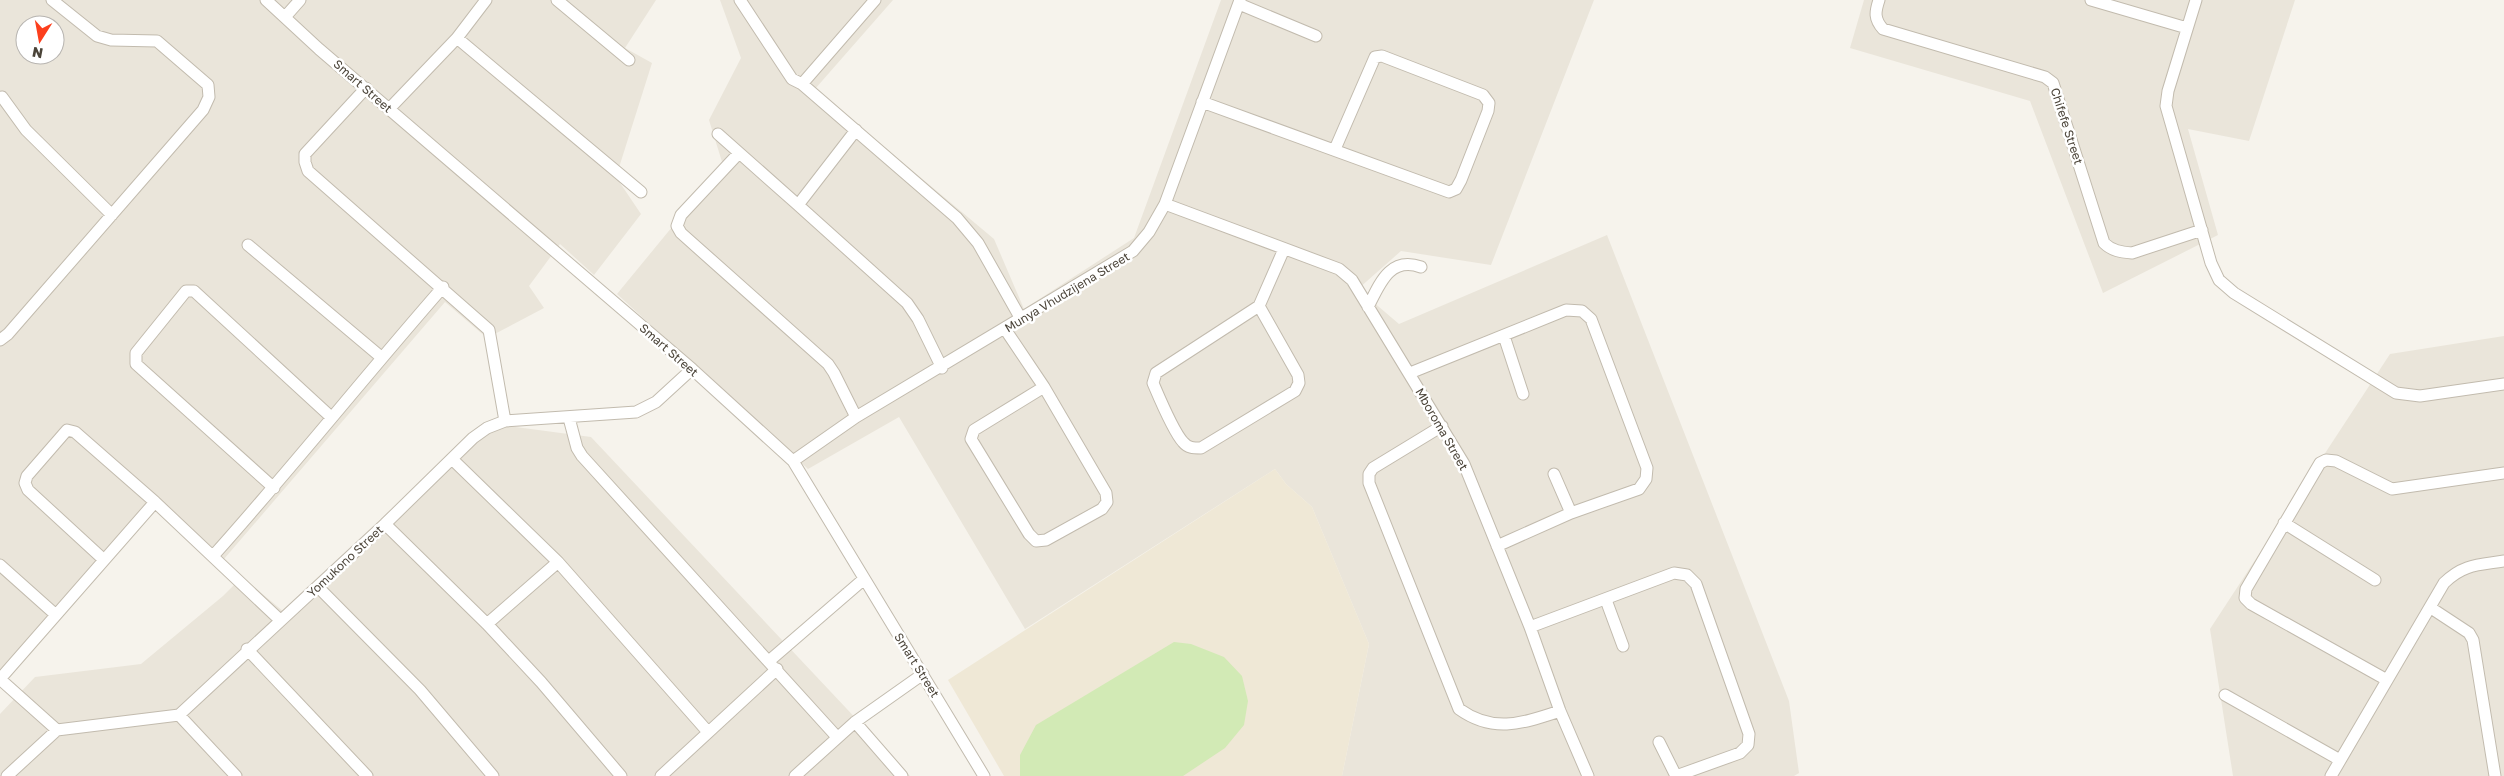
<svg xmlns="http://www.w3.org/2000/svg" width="2504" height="776" font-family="'Golos Text',sans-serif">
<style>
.residential{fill:#eae5da;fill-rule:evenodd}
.education{fill:#efe8d6}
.green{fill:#d2eab5}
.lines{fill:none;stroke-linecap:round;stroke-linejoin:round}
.street-casing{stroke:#c2bbae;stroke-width:13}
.street{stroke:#fff;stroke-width:11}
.labels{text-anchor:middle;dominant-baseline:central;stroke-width:5;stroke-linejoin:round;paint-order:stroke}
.street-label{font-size:12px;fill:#4b4439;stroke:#fff}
</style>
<rect width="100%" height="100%" fill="#f6f3ec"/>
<path class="residential" d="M0,0H656L625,48L652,63L616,177L641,214L594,275L560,244L529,286L544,308L487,338L445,302L218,566L155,509L0,685ZM25,25H55V55H25Z
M720,0H893L815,89L994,239L1024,309L1134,238L1221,0H1594L1491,265L1401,251L1358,289L1399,324L1607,235L1789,701L1799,773L1794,776H1342L1369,644L1312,507L1286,484L1275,469L1025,629L899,417L808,469L617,294L723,165L709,120L741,58Z
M1864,0H2295L2249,141L2188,129L2218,235L2103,293L2030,101L1850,48Z
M2504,336V776H2233L2210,629L2390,354Z
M492,424L591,437L910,776H0V714L35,677L141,664L223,596L242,577L284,612Z"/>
<path class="education" d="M1275,469L1286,484L1312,507L1369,644L1342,776H1004L948,680Z"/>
<path class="green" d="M1174,642L1191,644L1224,657L1242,676L1248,701L1244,725L1225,748L1183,776H1020V755L1036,725Z"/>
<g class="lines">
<g class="street-casing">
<path id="street" d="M266,0L319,49L692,369L793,461L984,776
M557,0L629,60
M740,0L792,79L802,84L957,218L978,243L1021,319
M1879,0C1875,12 1874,19 1883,29L2045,77L2053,83L2104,243C2112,251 2121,252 2132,253L2202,230
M2091,0L2187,28
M2196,0L2168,91L2166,106L2211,263L2219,280L2234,293L2396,393L2420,396L2504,384
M1239,4L1316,36
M285,17L300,0
M457,38L641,192
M802,84L875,0
M366,88L305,154V162L308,171L489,330L505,421
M2,97L26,130L112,215
M1202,102L1449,192L1456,189L1461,180L1488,111L1489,103L1483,95L1382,56L1375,57L1335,149
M389,109L457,38L486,0
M856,130L798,205L907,303L918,319L942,368
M718,134L798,205
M739,153L681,215L677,226L681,233L828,364L834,373L856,417
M1165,204L1339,269L1352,280L1464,464L1530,627L1560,711L1588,776
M248,245L381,357
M1259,306L1298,375L1299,383L1295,391L1201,448C1193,448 1188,448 1183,442C1173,431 1159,397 1153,383L1156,373L1259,306L1284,249
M1368,307C1380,283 1390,256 1421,267
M1005,329L1044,387L1106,493L1107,502L1102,509L1046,540L1036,541L1029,534L971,439L974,430L1044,387
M1504,336L1523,394
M0,340L8,334L203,110L209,97L208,85L157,41L111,40L97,36L52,0
M1410,373L1566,310L1582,311L1591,319L1647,468L1646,479L1639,489L1571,513L1497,546
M569,418L577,448L582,456L837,737
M1442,426L1373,468L1369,474V483L1459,709C1494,734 1523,723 1560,711
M793,461L856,417L1133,251L1149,232L1165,204L1240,0
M1554,474L1571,513
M274,488L136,364V353L186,291H194L331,417
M2284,523L2375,580
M385,524L487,624L558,562L452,459
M213,556C292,468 365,376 443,287
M103,559L28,490L25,483L27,476L67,430L75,432L155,502L280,620
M558,562L708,732
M0,565L56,615
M318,587L420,690L493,776
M1606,600L1623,646
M2431,608L2469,633L2473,640L2495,776
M487,624L541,682L621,776
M1530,627L1674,573L1687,575L1696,584L1749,734L1748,745L1740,753L1676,776
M247,649L367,776
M769,661L864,579
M0,679L155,502
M0,679L57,730
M2387,680L2251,604L2245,598L2246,589L2320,463L2326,460L2336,461L2392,489L2504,473
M2225,695L2340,760
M179,715L236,776
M855,722L902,776
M1659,742L1676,776
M7,776L57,730L179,715L385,524L473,438L487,428L505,421L636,412L656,402L692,369
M661,776L777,669
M795,776L855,722L923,674
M2331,776L2444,583C2463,564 2479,565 2504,561"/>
</g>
<use href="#street" class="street"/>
</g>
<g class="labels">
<g class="street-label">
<text transform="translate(363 86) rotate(41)">Smart Street</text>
<text transform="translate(2067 126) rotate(72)">Chifefe Street</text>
<text transform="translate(1067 292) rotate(-31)">Munya Vhudzijena Street</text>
<text transform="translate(669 350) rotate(41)">Smart Street</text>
<text transform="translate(1442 429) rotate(60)">Mboroma Street</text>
<text transform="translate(345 561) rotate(-43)">Yomukono Street</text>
<text transform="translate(917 665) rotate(58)">Smart Street</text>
</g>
</g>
<g transform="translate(40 40) rotate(191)"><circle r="24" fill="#ffffff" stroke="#b7b4b0"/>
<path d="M0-4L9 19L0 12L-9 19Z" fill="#fc3f1d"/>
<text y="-8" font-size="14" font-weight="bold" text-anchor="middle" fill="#4b4439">N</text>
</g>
</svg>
